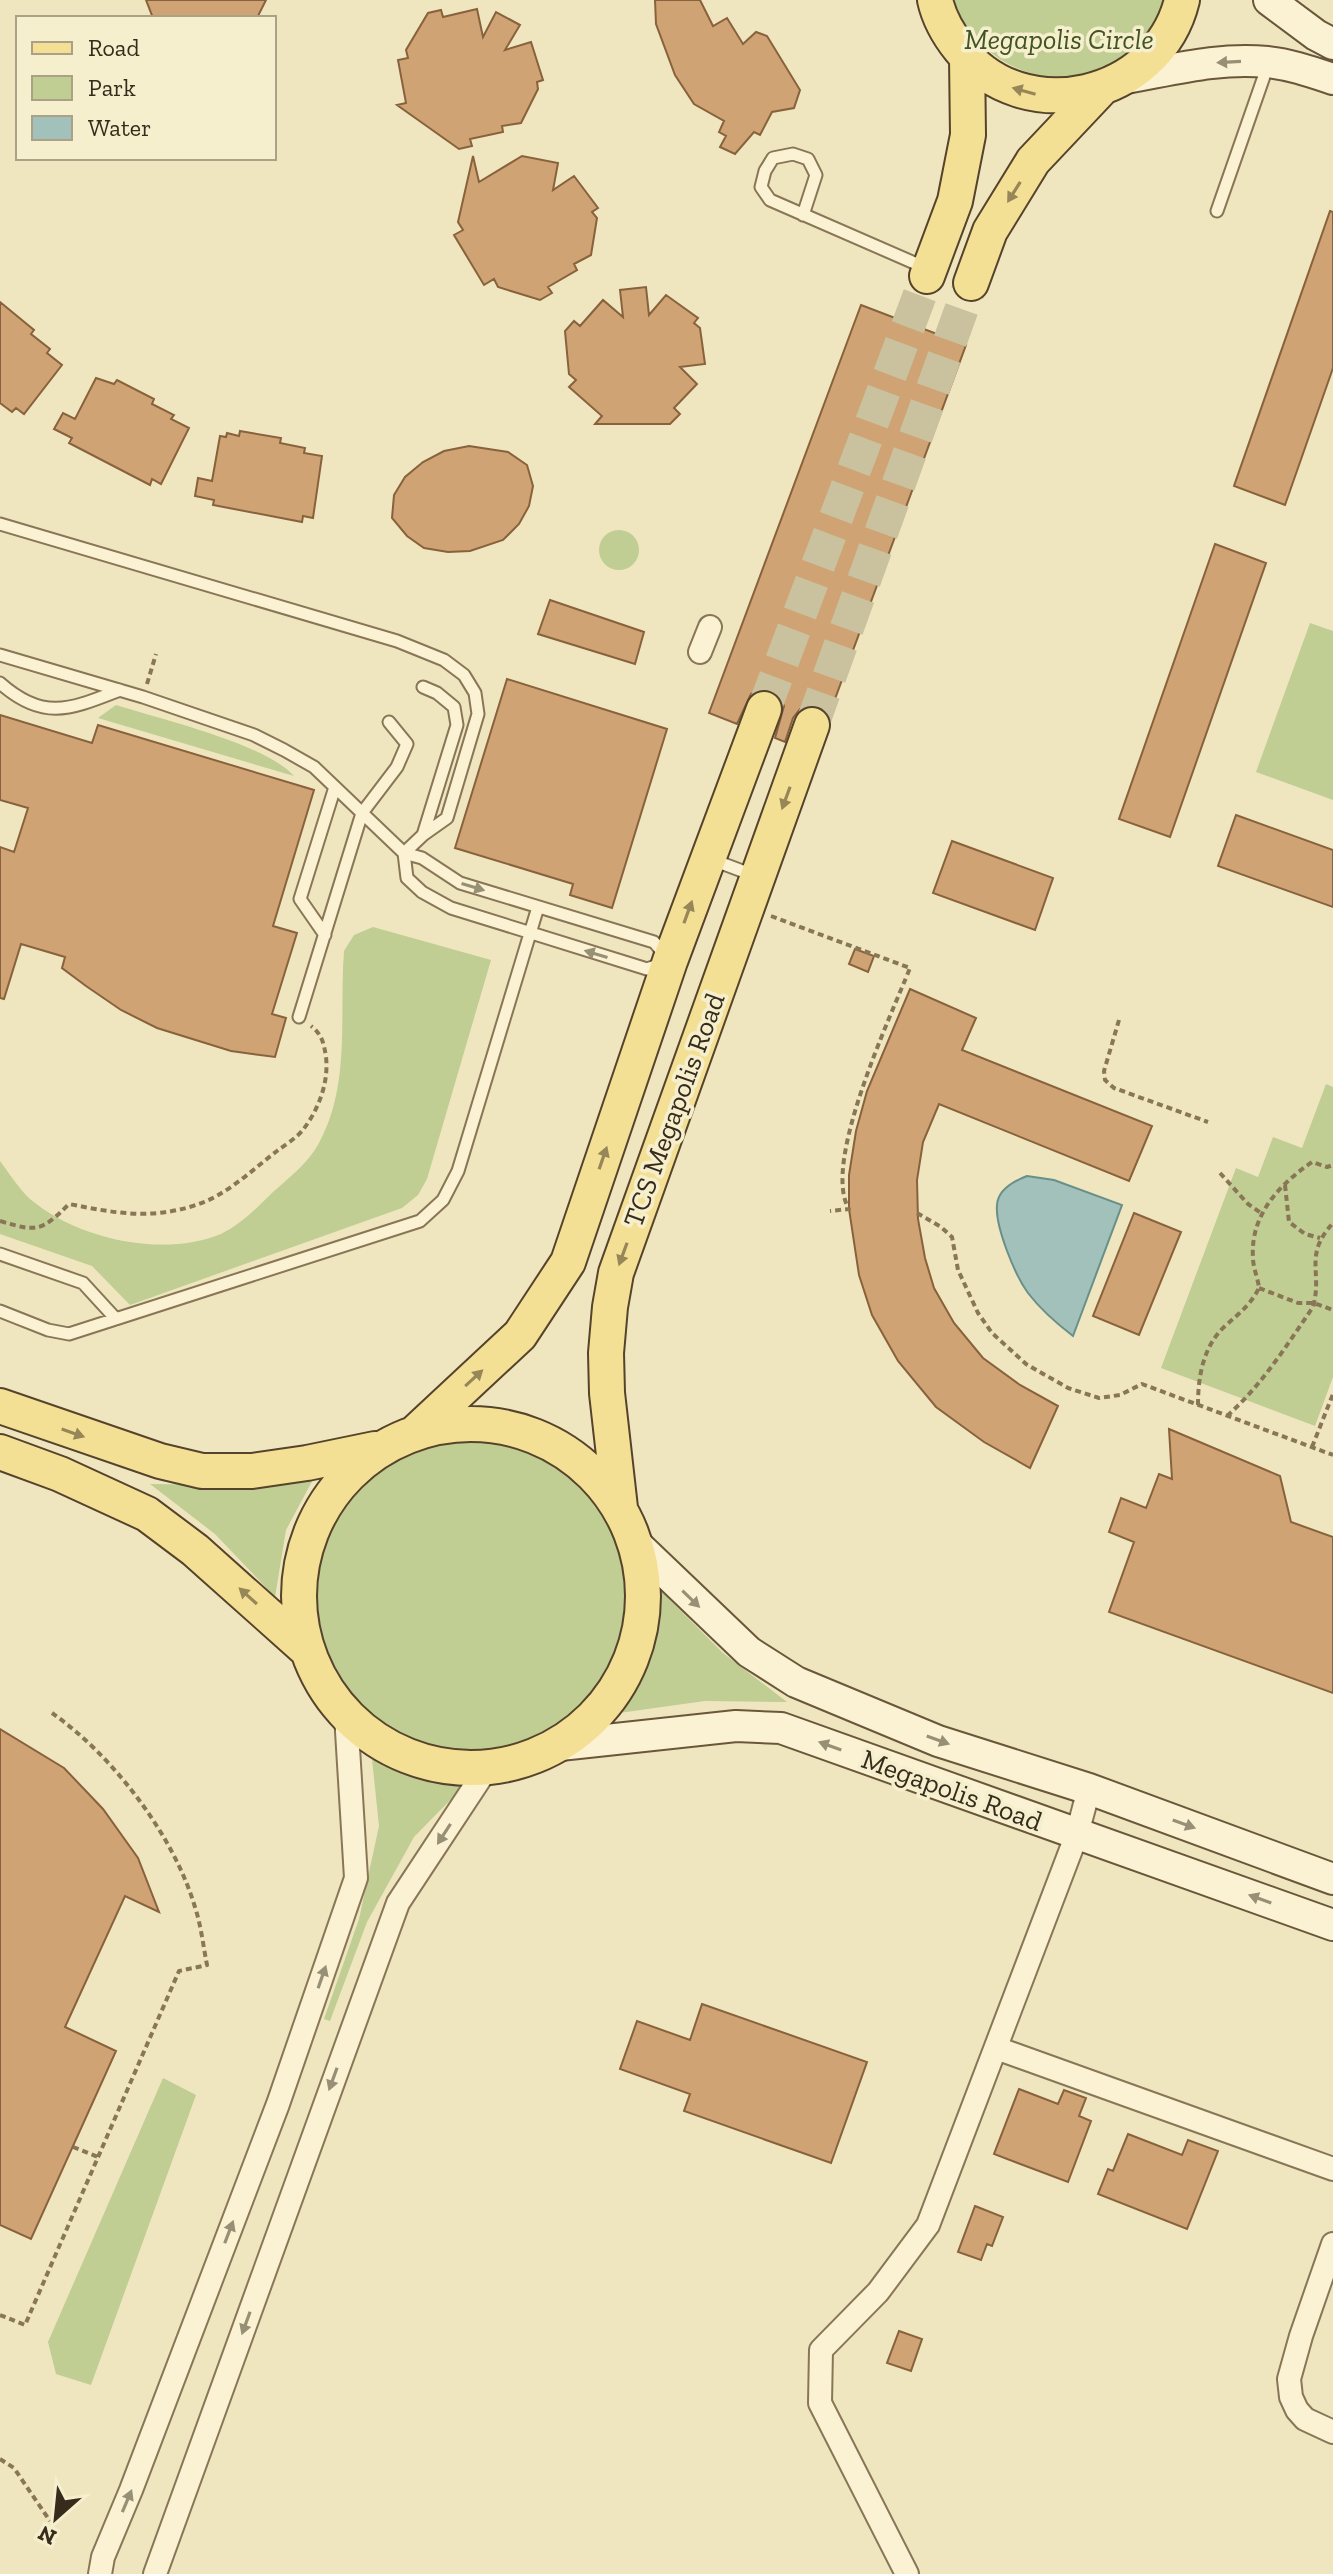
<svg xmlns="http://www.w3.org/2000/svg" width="1333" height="2574" font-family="'Zilla Slab',serif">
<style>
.green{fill:#c0cd93}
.water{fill:#a2c1bb;stroke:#698f89;stroke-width:2}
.building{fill:#cfa373;stroke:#88623c;stroke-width:2}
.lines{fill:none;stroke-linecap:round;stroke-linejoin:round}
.primary-tunnel{stroke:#cac19e;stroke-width:34;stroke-dasharray:34 17;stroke-linecap:butt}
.lane-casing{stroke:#887657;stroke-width:15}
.street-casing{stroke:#887657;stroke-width:26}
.secondary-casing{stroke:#6a573a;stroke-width:34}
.primary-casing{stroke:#55432b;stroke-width:38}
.path{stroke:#887657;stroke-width:4;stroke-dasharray:6 4;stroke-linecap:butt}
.lane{stroke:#faf2d2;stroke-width:11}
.street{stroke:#faf2d2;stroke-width:22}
.secondary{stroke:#faf2d2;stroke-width:30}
.primary{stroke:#f4e094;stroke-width:34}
.oneway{fill:#988f77}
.oneway2{fill:#968658}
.labels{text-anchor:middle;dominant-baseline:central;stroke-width:7;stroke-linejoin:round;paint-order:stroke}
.park-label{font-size:28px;font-style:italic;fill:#425422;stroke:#f6efce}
.street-label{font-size:28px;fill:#372c1c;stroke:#f6efce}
</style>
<rect width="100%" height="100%" fill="#efe6bf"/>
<path class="green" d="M954,0H1163C1160,14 1151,27 1143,38C1087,106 982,81 954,0Z
M599 550a20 20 0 1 1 40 0a20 20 0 1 1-40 0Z
M1310,623L1333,631V800L1256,772Z
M116,705C160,719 266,744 294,776L98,718Z
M373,927L491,960L427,1179L418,1195L402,1208L130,1305L92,1266L0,1234V1161C9,1173 19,1189 30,1199C77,1239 163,1258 221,1234C240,1225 258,1207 273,1192C289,1178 309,1162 319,1143C351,1084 339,1016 344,951L354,935Z
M1326,1084L1333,1087V1377L1315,1426L1161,1368L1236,1168L1258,1177L1273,1137L1302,1148Z
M316 1596a155 155 0 1 1 310 0a155 155 0 1 1-310 0Z
M316,1474L286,1530L275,1597L215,1534L150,1484L231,1485Z
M662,1592L723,1653L787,1702L705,1701L619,1713L651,1654Z
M372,1759L414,1776L463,1787L414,1837L367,1922L330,2021L324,2019L359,1919L379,1826Z
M163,2078L196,2095L91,2385L56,2374L48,2342Z"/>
<path class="water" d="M1027,1176L1054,1180L1122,1205L1073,1336C1056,1323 1041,1310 1028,1293C1015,1275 995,1227 997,1205C998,1189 1014,1181 1027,1176Z"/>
<path class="building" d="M146,0H266L257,18H153Z
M655,0H700L713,26L727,18L743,44L756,32L767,36L800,90L794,108L772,112L760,135L754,132L735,154L720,147L726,136L719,132L724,121L694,104L675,75L656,24Z
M477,9L483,37L496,12L520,25L505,50L531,42L543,80L537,82L538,89L521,123L502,126L503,132L470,139L472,146L459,149L397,105L406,103L398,60L408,58L406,50L428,13L441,10L443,17Z
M473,156L479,182L522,156L558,163L553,190L574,176L598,208L592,212L597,218L591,255L574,264L577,270L548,287L552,293L540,300L498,287L494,279L484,285L454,235L463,230L458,222Z
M1330,211L1333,212V368L1285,505L1234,486Z
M646,287L649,315L666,295L698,318L694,323L700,328L705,364L680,367L697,384L674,408L680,414L670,424H595L602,416L569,387L576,380L569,374L565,331L574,321L580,326L603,300L623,317L620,290Z
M0,302L34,330L31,334L50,349L47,353L62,365L24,414L16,408L12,412L0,403Z
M861,305L966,345L829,715L818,706L809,705L800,709L793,718L785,742L775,738L784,706L780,697L772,691L761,689L751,694L737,724L709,713Z
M96,378L114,384L117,380L154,399L152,404L174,415L171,419L189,428L161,484L152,479L150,485L69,443L72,438L54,429L63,413L75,419Z
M240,431L281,438L280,443L305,448L304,453L322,456L313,518L303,516L302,522L213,505L214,500L195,496L198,478L212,481L220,436L226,437L227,433L239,436Z
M469,446L508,452L527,465L533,486L529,506L519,524L503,540L470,551L448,552L424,548L407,536L392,518L394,495L405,477L423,462L444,451Z
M1215,544L1266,563L1170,837L1119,819Z
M550,600L644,632L635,664L538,634Z
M507,679L667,729L612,908L570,895L573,884L455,848Z
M0,715L92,743L98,725L314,790L273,926L297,933L272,1014L286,1018L275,1057L231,1051L157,1028L121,1010L86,986L62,968L65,957L21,944L4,999L0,998V847L14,852L28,808L0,800Z
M1236,815L1333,850V907L1218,866Z
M952,841L1053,878L1035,930L933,893Z
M855,949L874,956L868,972L849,964Z
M910,989L976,1018L962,1050L1152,1126L1129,1181L939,1104L923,1142L917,1180L918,1219L925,1258L934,1288L954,1323L983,1358L1020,1385L1058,1406L1030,1468L984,1442L936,1407L898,1361L872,1315L859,1275L849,1209V1175L856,1131L867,1091Z
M1134,1213L1181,1232L1139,1335L1093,1316Z
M1169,1429L1280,1476L1291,1522L1333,1537V1693L1109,1612L1134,1542L1109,1532L1121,1498L1146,1508L1159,1474L1172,1479Z
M0,1729L64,1768L103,1809L138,1858L159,1912L125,1896L65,2027L116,2051L31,2239L0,2225Z
M702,2004L867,2062L831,2163L684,2111L690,2094L620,2069L637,2021L690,2040Z
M1019,2089L1058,2104L1064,2090L1086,2098L1079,2116L1091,2121L1068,2182L994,2154Z
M1128,2134L1182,2155L1188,2140L1218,2151L1187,2229L1098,2194L1108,2169L1113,2171Z
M975,2206L1003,2217L992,2246L987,2244L981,2260L958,2252Z
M899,2331L922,2339L911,2371L887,2363Z"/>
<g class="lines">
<path class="primary-tunnel" d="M764,709L927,276
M812,725L971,283"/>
<g class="lane-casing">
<path id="lane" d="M1217,211L1269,62
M803,215L816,175L808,159L793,154L773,158L765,171L761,187L770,200L926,268
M0,524L397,641L444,660L464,675L475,693L478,714L447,818L423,835
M0,655L143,697L254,735L284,750L314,767L404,853L422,858L460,883L654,942L665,955
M0,683C44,722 71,709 120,690
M404,853L407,878L422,892L451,908L647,969L661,964
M404,853L423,835L457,725L454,707L437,693L423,687
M713,860L753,875
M325,935L300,899L335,787
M299,1017L362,813L397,767L407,744L389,722
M0,1254L83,1283L116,1319
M0,1311L48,1330L69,1334L420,1221L443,1200L458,1171L538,907"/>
</g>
<g class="street-casing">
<path id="street" d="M700,652L710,627
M996,2048L1333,2169
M1333,2244L1301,2336L1289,2379L1291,2397L1297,2410L1305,2419L1333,2432
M100,2574L103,2557L131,2490L278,2104L356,1878L346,1715
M155,2574L398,1903L487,1768
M907,2574L820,2403L821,2350L878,2292L928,2225L1077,1834L1089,1789"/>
</g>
<g class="secondary-casing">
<path id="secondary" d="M1269,0L1316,35L1333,44
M1126,78C1172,70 1220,57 1267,62C1289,64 1312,72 1333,79
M636,1544L749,1652L796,1682L938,1741L1089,1789L1333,1879
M560,1745L736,1726L781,1728L1333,1925"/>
</g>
<g class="primary-casing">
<path id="primary" d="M935,0C939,18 948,34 960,49C1023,130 1158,99 1182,0
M927,276L955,201L968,135L967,58
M971,283L990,231L1033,161L1100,90
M0,1406L160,1461L202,1471H252L307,1463L375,1449
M299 1596a172 172 0 1 1 344 0a172 172 0 1 1-344 0Z
M417,1431L520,1335L568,1262L670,961L764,709
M0,1452L60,1474L147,1514L195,1550L306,1649
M620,1508L607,1393L606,1353L610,1307L616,1273L812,725"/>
</g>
<path class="path" d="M147,684L156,654
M771,916L910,968C891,1016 821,1164 849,1209L830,1211
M1119,1020L1104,1071L1105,1080L1114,1088L1208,1122
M1220,1173L1248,1204L1261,1213
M1285,1185L1289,1222L1305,1234L1320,1238
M917,1213L941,1227L952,1237L958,1270L978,1313L992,1333L1026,1364L1068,1388L1099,1398L1120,1395L1142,1384L1333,1455
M0,1221C37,1232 41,1232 69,1204C115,1213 150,1220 196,1205C227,1195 252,1170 277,1151C285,1145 295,1139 302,1131C318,1111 329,1083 326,1057C324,1044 322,1034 311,1026
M1259,1288L1298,1303H1314L1333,1310
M1198,1405C1198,1377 1203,1347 1224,1327C1238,1314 1250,1306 1259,1288C1258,1278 1253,1268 1253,1258C1250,1215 1279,1185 1312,1162L1327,1167L1333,1165
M1227,1416C1262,1385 1287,1345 1313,1307C1323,1271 1303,1256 1333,1223
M1312,1447L1333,1394
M73,2147L98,2157
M0,2315L25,2325L179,1971L207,1965C203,1945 201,1924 194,1904C172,1833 112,1755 52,1713
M0,2459L14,2468L50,2521"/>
<use href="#lane" class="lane"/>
<use href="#street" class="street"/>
<use href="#secondary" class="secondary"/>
<use href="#primary" class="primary"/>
</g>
<defs><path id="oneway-solid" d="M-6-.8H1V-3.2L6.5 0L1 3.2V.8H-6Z" transform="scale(2)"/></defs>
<g class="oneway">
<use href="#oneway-solid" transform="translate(1229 62) rotate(177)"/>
<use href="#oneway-solid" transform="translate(473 887) rotate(17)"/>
<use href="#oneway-solid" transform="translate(596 954) rotate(-163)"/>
<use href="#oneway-solid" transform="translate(691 1599) rotate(44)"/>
<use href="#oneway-solid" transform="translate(938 1740) rotate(20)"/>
<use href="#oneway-solid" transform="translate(830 1746) rotate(-160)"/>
<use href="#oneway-solid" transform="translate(1184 1824) rotate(20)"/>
<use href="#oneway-solid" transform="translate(444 1834) rotate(123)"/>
<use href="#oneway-solid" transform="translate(1260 1899) rotate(-160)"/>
<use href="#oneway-solid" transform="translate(322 1977) rotate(-71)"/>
<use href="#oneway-solid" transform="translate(333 2079) rotate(110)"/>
<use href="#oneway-solid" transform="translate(229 2232) rotate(-69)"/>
<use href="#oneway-solid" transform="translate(246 2323) rotate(110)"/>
<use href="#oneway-solid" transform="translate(127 2501) rotate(-67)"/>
</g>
<g class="oneway2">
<use href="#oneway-solid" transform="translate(1024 91) rotate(-164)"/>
<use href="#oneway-solid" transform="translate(1014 192) rotate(122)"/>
<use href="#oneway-solid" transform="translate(786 798) rotate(110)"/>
<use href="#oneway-solid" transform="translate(688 912) rotate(-70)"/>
<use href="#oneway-solid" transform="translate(603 1158) rotate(-71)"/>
<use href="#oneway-solid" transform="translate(623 1254) rotate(110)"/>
<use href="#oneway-solid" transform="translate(474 1378) rotate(-43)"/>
<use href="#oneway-solid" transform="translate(73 1433) rotate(19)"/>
<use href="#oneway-solid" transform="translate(248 1596) rotate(-138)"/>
</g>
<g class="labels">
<g class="park-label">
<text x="1059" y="39">Megapolis Circle</text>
</g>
<g class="street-label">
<text transform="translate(674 1110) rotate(-70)">TCS Megapolis Road</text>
<text transform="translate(952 1790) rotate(20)">Megapolis Road</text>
</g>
</g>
<rect x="16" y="16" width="260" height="144" fill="#f6efce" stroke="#aaa187" stroke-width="2"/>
<rect x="32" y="42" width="40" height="12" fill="#f4e094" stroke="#aaa187" stroke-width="2"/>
<text x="88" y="56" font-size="24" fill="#372c1c">Road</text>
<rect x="32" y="76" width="40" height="24" fill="#c0cd93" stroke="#aaa187" stroke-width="2"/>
<text x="88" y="96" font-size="24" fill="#372c1c">Park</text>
<rect x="32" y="116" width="40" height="24" fill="#a2c1bb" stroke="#aaa187" stroke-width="2"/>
<text x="88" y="136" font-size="24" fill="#372c1c">Water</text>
<g transform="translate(56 2518) rotate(207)" stroke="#f6efce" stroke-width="6" paint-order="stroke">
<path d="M0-6L14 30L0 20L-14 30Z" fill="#372c1c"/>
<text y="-12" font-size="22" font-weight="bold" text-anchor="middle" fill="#372c1c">N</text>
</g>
</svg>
